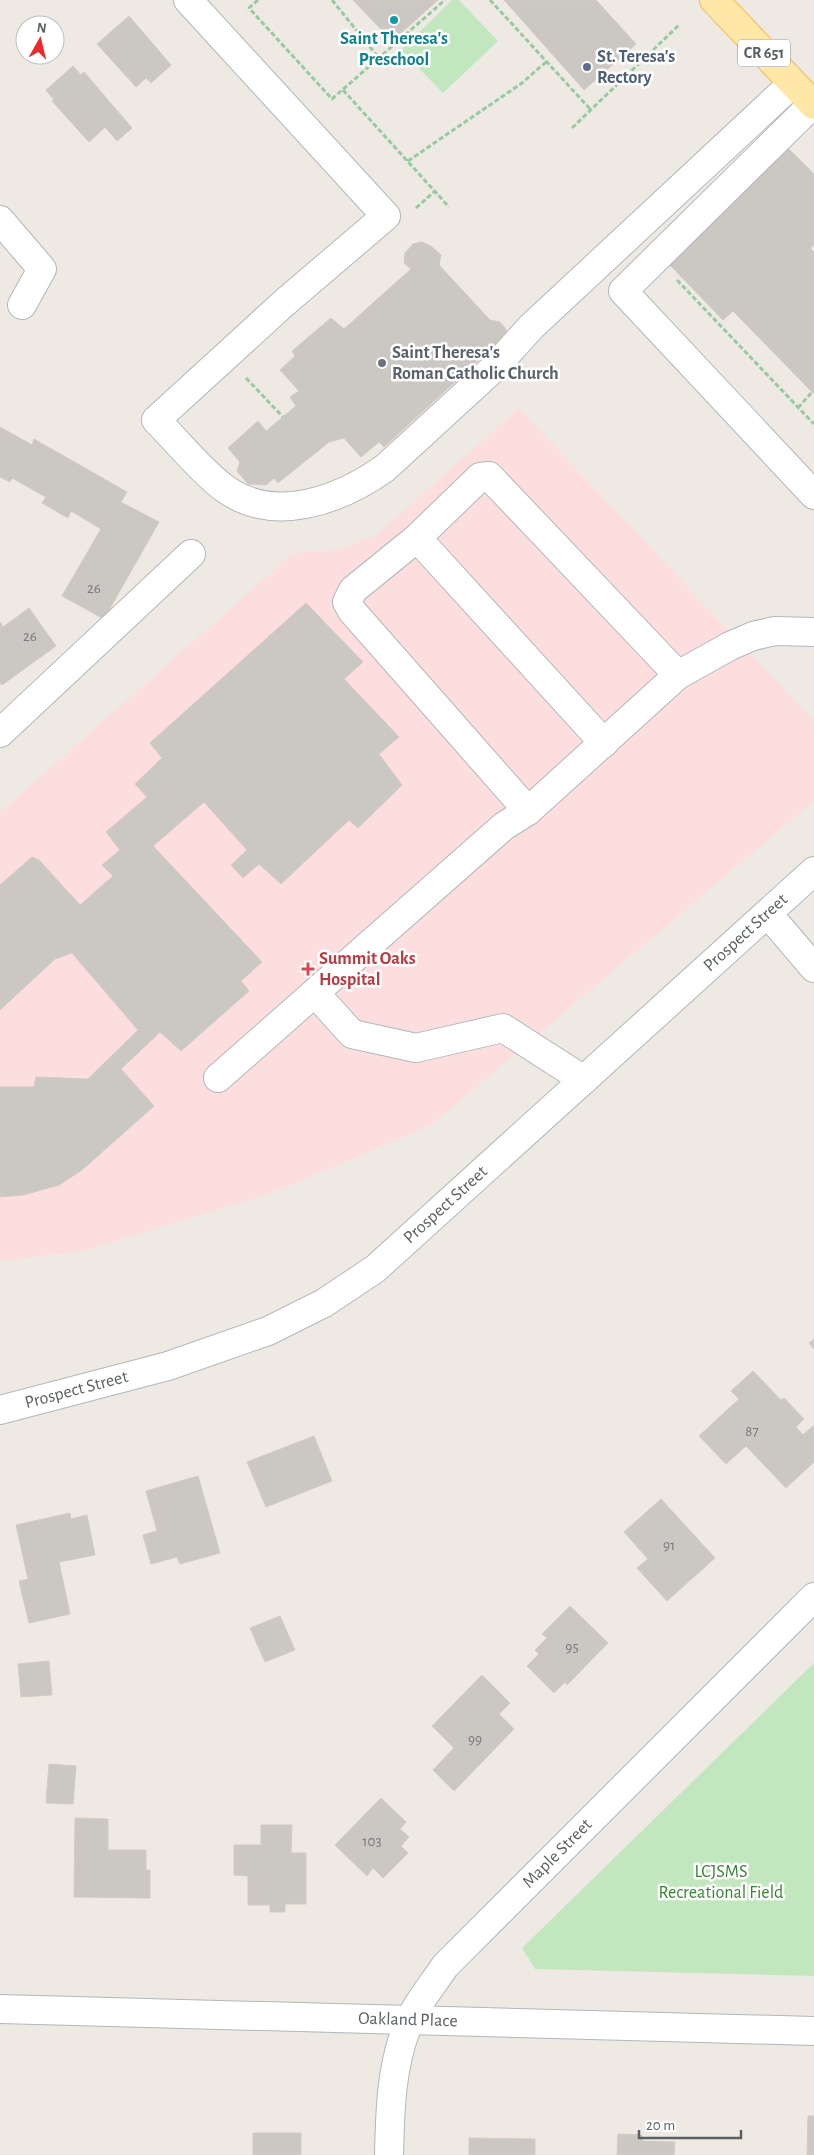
<svg xmlns="http://www.w3.org/2000/svg" width="814" height="2155" font-family="'Alegreya Sans',sans-serif">
<style>
.medical{fill:#fcdede}
.green{fill:#c2e7be}
.building{fill:#cbc7c2;stroke:#d3cbc1}
.lines{fill:none;stroke-linecap:round;stroke-linejoin:round}
.minor-casing{stroke:#b3b6ba;stroke-width:30}
.major-casing{stroke:#f7b753;stroke-width:30}
.path{stroke:#98caa1;stroke-width:3;stroke-dasharray:5 2.5;stroke-linecap:butt}
.minor{stroke:#fff;stroke-width:28}
.major{stroke:#ffe7a7;stroke-width:28}
.culture-dot{fill:#0f9aa8;stroke:#fff;stroke-width:2}
.service-dot{fill:#5c6f8a;stroke:#fff;stroke-width:2}
.worship-dot{fill:#6b7280;stroke:#fff;stroke-width:2}
.health-dot{fill:#e0444e;stroke:#fff;stroke-width:2}
.labels{text-anchor:middle;dominant-baseline:central;stroke-width:5;stroke-linejoin:round;paint-order:stroke}
.number-label{font-size:15px;fill:#777a7c}
.shield{fill:#fff;stroke:#8c9092;stroke-width:1}
.shield-label{font-size:16px;font-weight:bold;fill:#5b6064}
.culture-label{font-size:18px;font-weight:bold;fill:#0d838f;stroke:#fff}
.service-label{font-size:18px;font-weight:bold;fill:#4e5e75;stroke:#fff;text-anchor:start}
.worship-label{font-size:18px;font-weight:bold;fill:#5b616d;stroke:#fff;text-anchor:start}
.street-label{font-size:18px;fill:#5b6064;stroke:#fff}
.health-label{font-size:18px;font-weight:bold;fill:#be3a42;stroke:#fff;text-anchor:start}
.park-label{font-size:18px;fill:#368531;stroke:#fff}
</style>
<rect width="100%" height="100%" fill="#eeeae3"/>
<path class="medical" d="M519,408L814,721V801L430,1126L271,1193L83,1251L0,1261V812L293,553L337,550L375,536Z"/>
<path class="green" d="M452,0H459L498,41L443,93L401,50Z
M814,1663V1976L535,1969L522,1948Z"/>
<path class="building" d="M353,0H438L392,41Z
M504,0H596L636,44L584,90Z
M129,16L171,65L151,83L146,78L136,87L97,44Z
M73,66L81,75L84,72L132,128L117,141L105,127L89,142L52,101L54,100L46,90Z
M788,148L814,174V245L810,248L814,252V394L733,311L723,320L668,263Z
M422,242L431,246L441,255L439,265L490,320L500,322L506,329L507,337L495,345L384,447L379,442L361,457L344,438L329,442L278,483L274,478L266,485L248,484L237,471L240,462L228,448L258,421L266,431L296,406L290,397L299,391L280,370L295,356L292,351L331,318L344,329L411,269L404,263L405,253L413,244Z
M0,427L32,445L34,439L127,492L121,502L159,522L104,619L62,596L101,529L71,511L68,518L42,503L46,497L12,478L10,482L0,477Z
M306,603L363,662L344,679L399,737L379,754L402,785L358,828L349,820L281,884L259,864L243,878L231,865L247,850L204,802L153,846L262,962L241,981L249,991L181,1051L160,1032L121,1069L154,1106L82,1170L59,1185L23,1195L0,1197V1087H34L36,1077L88,1079L138,1030L72,953L55,959L0,1010V885L32,857L39,860L80,905L113,876L102,865L120,850L106,832L147,797L135,784L162,758L150,743Z
M29,608L56,646L2,685L0,683V622L3,627Z
M814,1339V1349L809,1343Z
M753,1371L781,1400L784,1398L804,1419L796,1427L803,1435L813,1426L814,1428V1462L786,1488L746,1446L726,1464L699,1436L739,1399L731,1391Z
M314,1436L332,1481L266,1507L247,1462Z
M198,1476L220,1553L180,1564L177,1557L151,1564L143,1535L157,1531L146,1491Z
M661,1499L715,1558L667,1601L637,1568L648,1559L624,1532Z
M70,1513L71,1519L87,1515L95,1555L59,1562L70,1614L29,1623L19,1581L28,1579L16,1525Z
M570,1606L608,1643L567,1685L565,1682L554,1693L527,1666L539,1654L535,1650L547,1638L542,1634Z
M280,1616L295,1650L265,1662L250,1628Z
M49,1661L52,1695L21,1697L18,1664Z
M482,1675L510,1703L499,1714L514,1729L454,1791L433,1770L454,1748L432,1726Z
M49,1764L76,1766L73,1804L46,1803Z
M381,1798L406,1822L400,1829L409,1837L401,1846L408,1853L383,1878L373,1868L367,1876L335,1845Z
M75,1818L108,1819V1850H146V1870H150V1898L74,1897Z
M261,1825H292L291,1853H306V1904H285V1912H270V1905H248V1876L234,1875V1845H261Z
M808,2116H814V2155H807Z
M253,2133H301V2155H253Z
M618,2134L642,2135V2141L675,2142L674,2155H617Z
M469,2138L535,2139V2155H469Z"/>
<g class="lines">
<g class="minor-casing">
<g id="minor">
<path d="M188,0L386,216L284,303L156,420C178,442 199,469 224,488C274,525 340,500 385,468L494,368L531,327L793,83"/>
<path d="M813,104L623,291L814,495"/>
<path d="M0,220L42,269L22,305"/>
<path d="M417,538L604,743"/>
<path d="M678,675L489,476L480,477L417,538L353,590L347,602L352,611L528,811L678,675L730,646L753,636L775,631L814,632"/>
<path d="M0,733L191,554"/>
<path d="M768,914L814,968"/>
<path d="M315,993L352,1034L416,1048L503,1028L584,1080"/>
<path d="M218,1078L504,826L528,811"/>
<path id="s1" d="M0,1410L168,1366L268,1331L324,1303L375,1269L814,871"/>
<path id="s2" d="M0,2009L814,2031"/>
<path id="s3" d="M389,2155C390,2110 391,2064 409,2022C416,2004 434,1983 445,1966L814,1597"/>
</g>
</g>
<g class="major-casing">
<path id="major" d="M714,0L814,105"/>
</g>
<path class="path" d="M258,0L249,8L332,99L445,0
M332,0L379,58
M490,0L591,110
M343,90L449,207
M572,128L679,25
M408,161L522,83L546,62
M416,208L435,191
M677,280L814,424
M246,378L283,417
M798,408L812,392"/>
<use href="#minor" class="minor"/>
<use href="#major" class="major"/>
</g>
<circle class="culture-dot" cx="394" cy="20" r="5"/>
<circle class="service-dot" cx="587" cy="67" r="5"/>
<circle class="worship-dot" cx="382" cy="363" r="5"/>
<path class="health-dot" d="M305.5 961.5h5v5h5v5h-5v5h-5v-5h-5v-5h5z"/>
<g class="labels">
<g class="number-label">
<text x="94" y="588">26</text>
<text x="30" y="636">26</text>
<text x="752" y="1431">87</text>
<text x="669" y="1545">91</text>
<text x="572" y="1647">95</text>
<text x="475" y="1739">99</text>
<text x="372" y="1841">103</text>
</g>
<rect class="shield" x="738" y="39.5" width="52" height="27" rx="4"/>
<g class="shield-label">
<text x="764" y="53">CR 651</text>
</g>
<g class="culture-label">
<text x="394" y="39">Saint Theresa's<tspan x="394" dy="21">Preschool</tspan></text>
</g>
<g class="service-label">
<text x="597" y="57">St. Teresa's<tspan x="597" dy="21">Rectory</tspan></text>
</g>
<g class="worship-label">
<text x="392" y="353">Saint Theresa's<tspan x="392" dy="21">Roman Catholic Church</tspan></text>
</g>
<g class="street-label">
<text stroke="none"><textPath href="#s1" startOffset="904">Prospect Street</textPath></text>
<text stroke="none"><textPath href="#s1" startOffset="499">Prospect Street</textPath></text>
<text stroke="none"><textPath href="#s1" startOffset="79">Prospect Street</textPath></text>
<text stroke="none"><textPath href="#s3" startOffset="361">Maple Street</textPath></text>
<text stroke="none"><textPath href="#s2" startOffset="408">Oakland Place</textPath></text>
</g>
<g class="health-label">
<text x="319" y="959">Summit Oaks<tspan x="319" dy="21">Hospital</tspan></text>
</g>
<g class="park-label">
<text x="721" y="1872">LCJSMS<tspan x="721" dy="21">Recreational Field</tspan></text>
</g>
</g>
<g transform="translate(40 40) rotate(8)"><circle r="24" fill="#ffffff" stroke="#bdbfc1"/>
<path d="M0-4L9 19L0 12L-9 19Z" fill="#f0272d"/>
<text y="-8" font-size="14" font-weight="bold" text-anchor="middle" fill="#5b6064">N</text>
</g>
<path d="M639 2130v8h102v-8" fill="none" stroke="#5b6064" stroke-width="2.5"/>
<text x="646" y="2130" font-size="15" fill="#5b6064" stroke="#ffffff" stroke-width="4" paint-order="stroke">20 m</text>
</svg>
